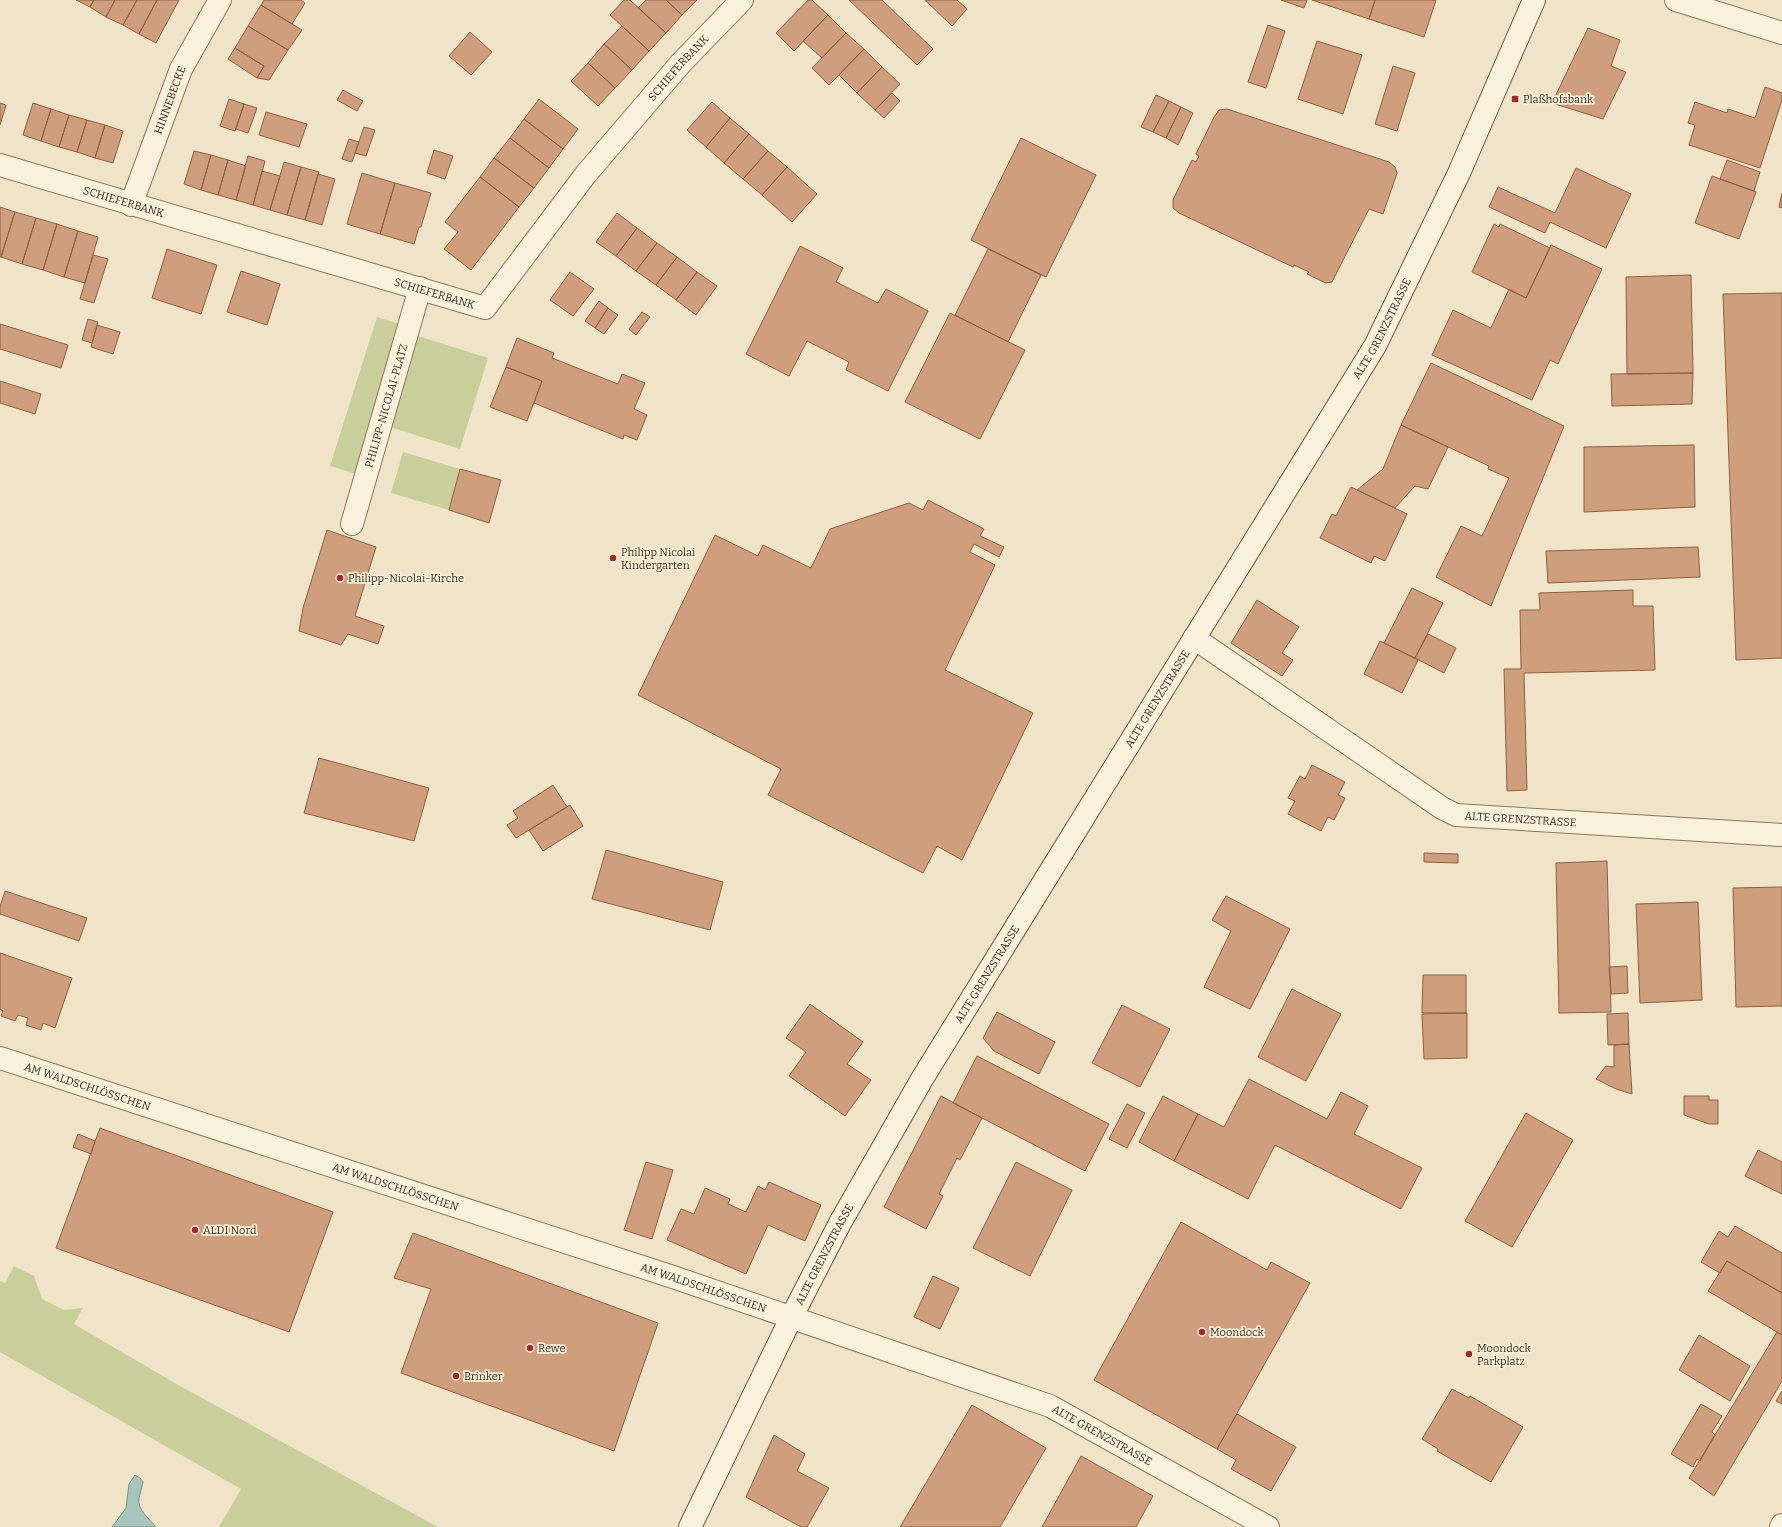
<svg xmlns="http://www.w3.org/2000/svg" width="1782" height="1527" font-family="Bitter,serif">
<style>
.green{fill:#c9cf9b}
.water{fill:#a9c4bc;stroke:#6f938a}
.building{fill:#cf9f7d;stroke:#8d5f41}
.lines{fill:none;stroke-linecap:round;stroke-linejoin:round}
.street-casing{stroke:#8d765c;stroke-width:24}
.secondary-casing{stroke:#6f573f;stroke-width:24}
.street{stroke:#faf1dc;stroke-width:22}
.secondary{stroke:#faf1dc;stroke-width:22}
.poi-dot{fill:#9e2a2b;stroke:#f7eed8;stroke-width:1.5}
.labels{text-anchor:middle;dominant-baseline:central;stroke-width:3.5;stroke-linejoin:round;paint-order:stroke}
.street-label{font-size:11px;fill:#3d2e20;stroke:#f7eed8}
.poi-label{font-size:11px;fill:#3d2e20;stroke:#f7eed8;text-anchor:start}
</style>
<rect width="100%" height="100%" fill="#f0e4c8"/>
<path class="green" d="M377,317L403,325L356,474L330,466Z
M418,336L488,358L460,449L390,427Z
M403,452L460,469L449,510L391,493Z
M14,1266L34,1276L42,1299L64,1310L83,1308L74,1324L180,1386L438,1527H219L241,1489L0,1352V1281L5,1283Z"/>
<path class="water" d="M135,1475L140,1478L143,1482C142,1488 140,1493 139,1498C137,1510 149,1518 156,1527H112L126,1508L129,1484Z"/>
<path class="building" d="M76,0H94L90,7Z
M94,0H115L106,17L90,7Z
M115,0H137L123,25L106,17Z
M137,0H157L139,34L123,25Z
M157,0H179L156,43L139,34Z
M264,0H301L305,3L292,24L261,5Z
M624,0H630L666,33L649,51L610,15Z
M646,0H666L682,15L666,33L638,8Z
M666,0H697L682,15Z
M808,0H812L828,15L794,51L776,33Z
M849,0H882L933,49L917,65Z
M925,0H957L967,9L952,26Z
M1281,0H1307L1304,8Z
M1312,0H1375L1369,19Z
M1375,0H1436L1424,37L1369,19Z
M261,5L302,30L288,50L248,26Z
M828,15L846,33L822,58L803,41Z
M1268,25L1285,31L1266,88L1248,82Z
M248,26L288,50L269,80L257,78L264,66L235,48Z
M622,26L649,51L632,70L604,44Z
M1588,28L1620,40L1611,66L1626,72L1603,119L1552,103Z
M470,32L492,52L471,75L449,56Z
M846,33L864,49L829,85L812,68Z
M1317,41L1362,55L1343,114L1298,99Z
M604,44L632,70L615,88L588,63Z
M235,48L264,66L257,78L228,59Z
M864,49L882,67L857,93L839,75Z
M588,63L615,88L598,106L571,81Z
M1393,66L1415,73L1397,131L1375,124Z
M882,67L900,84L875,110L857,93Z
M1765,87L1782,93V100L1760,168L1689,145L1695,125L1688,123L1695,102L1727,113L1728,109L1755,118Z
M343,90L363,101L357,111L337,100Z
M892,93L900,101L884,118L875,110Z
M1156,95L1169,101L1153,132L1141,127Z
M229,99L244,104L235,131L220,126Z
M539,99L578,129L563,149L524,119Z
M1169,101L1181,107L1166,138L1153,132Z
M712,102L730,118L706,147L687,130Z
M0,103L6,105L0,125Z
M33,103L51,109L41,141L23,135Z
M244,104L257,108L248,133L236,129Z
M1181,107L1193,113L1178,145L1166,138Z
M51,109L69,115L59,147L41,141Z
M1227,109L1389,162L1395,167L1397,173L1383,214L1369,209L1332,282L1326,283L1307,274L1309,272L1294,265L1293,267L1179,213L1173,208V200L1192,160L1196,162L1199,156L1196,154L1214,117L1219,110Z
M266,112L307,124L299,147L259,135Z
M69,115L87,120L77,152L59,147Z
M730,118L749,134L724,163L706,147Z
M524,119L563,149L549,168L510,138Z
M87,120L105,125L95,158L77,152Z
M105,125L123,131L113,163L95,158Z
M364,127L375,130L366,156L355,153Z
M749,134L768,151L743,179L724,163Z
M510,138L549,168L534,188L494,158Z
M1021,138L1096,175L1046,277L971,240Z
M349,139L359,142L352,162L342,159Z
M434,150L453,156L445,179L427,173Z
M194,151L211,155L201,190L184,184Z
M768,151L787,167L762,195L743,179Z
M211,155L228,160L218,195L201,190Z
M248,156L265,161L253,205L236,200Z
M494,158L534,188L519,207L480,177Z
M228,160L246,166L236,200L218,195Z
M1727,160L1760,172L1754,191L1720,179Z
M284,162L301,167L287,215L270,210Z
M301,167L319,172L305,220L287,215Z
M787,167L817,194L792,222L762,195Z
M1576,168L1631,194L1606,248L1550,222L1545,233L1489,207L1498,187L1555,213Z
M262,171L280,176L270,210L253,205Z
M362,173L395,183L380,234L347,224Z
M318,174L335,179L322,225L305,220Z
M1712,176L1756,192L1739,239L1695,223Z
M480,177L519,207L471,270L444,249L458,232L445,222Z
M395,183L431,193L421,227H419L414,244L380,234Z
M1782,193V208L1779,207Z
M0,207L15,212L1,257H0Z
M15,212L36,218L22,264L1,257Z
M617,213L637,228L616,256L596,242Z
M36,218L57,224L43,270L22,264Z
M57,224L78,231L64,277L43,270Z
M1494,224L1499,227L1500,224L1550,248L1526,298L1472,272Z
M637,228L657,243L636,271L616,256Z
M78,231L98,237L85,283L64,277Z
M657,243L677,257L656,285L636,271Z
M1551,245L1602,269L1558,364L1550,360L1532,400L1432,355L1453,310L1491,328L1509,289L1526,298Z
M800,246L843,268L836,282L878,303L886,289L928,311L888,391L846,370L849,362L807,341L789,376L746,354Z
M167,249L217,265L201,314L152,298Z
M988,249L1041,275L1008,342L955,315Z
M93,255L108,259L94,303L80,299Z
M677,257L697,272L676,300L656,285Z
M241,271L280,284L267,325L227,312Z
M570,272L594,289L573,316L550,300Z
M697,272L717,286L696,315L676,300Z
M1691,275L1693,373L1627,374L1626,277Z
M1782,293V658L1736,660L1723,294Z
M599,301L608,308L595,328L585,321Z
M608,308L618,315L604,334L595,328Z
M642,312L650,317L636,335L629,329Z
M950,313L1025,350L980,439L905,402Z
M88,319L98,322L92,343L82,340Z
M0,324L68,345L61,368L0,349Z
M97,325L120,332L113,354L91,347Z
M517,338L554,353L552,358L618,384L622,374L645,383L634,409L647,415L637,440L624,435L623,439L534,403L542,381L506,367Z
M1431,363L1564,426L1491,606L1436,577L1461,526L1482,536L1509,478L1488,469L1489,466L1401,425Z
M506,367L542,381L527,421L490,407Z
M1693,373L1692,404L1612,406L1611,374Z
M0,381L41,394L35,414L0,403Z
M1401,425L1448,447L1428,489L1415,486L1395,508L1357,490L1383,469Z
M1694,445L1695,507L1584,512V447Z
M460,469L501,480L489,523L449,510Z
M1351,487L1407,514L1385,561L1374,556L1371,563L1320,538L1332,514L1336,516Z
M928,500L984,529L980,536L1004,547L999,557L974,544L970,552L995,565L945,670L1033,713L962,860L937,846L923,873L768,795L781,769L638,695L715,535L758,556L763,545L811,568L830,529L909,503L923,510Z
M327,530L376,547L355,616L384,626L378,644L348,634L341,645L299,631L303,608Z
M1698,547L1700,577L1548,583L1546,551Z
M1412,588L1443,603L1415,658L1384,643Z
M1633,590V606H1653L1655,670L1524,673L1527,790L1507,791L1504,669H1521L1520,610H1540L1539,593Z
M1257,600L1299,627L1282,653L1293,660L1282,676L1231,643Z
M1428,634L1456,648L1444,673L1415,658Z
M1380,641L1418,660L1402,693L1364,674Z
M319,758L429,788L414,841L304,813Z
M1312,765L1345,782L1338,795L1345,798L1334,820L1328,817L1321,831L1288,814L1295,801L1288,798L1300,776L1305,779Z
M553,785L567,807L516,838L507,825L518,818L513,811Z
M570,805L583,826L543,851L529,830Z
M606,850L723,882L710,930L592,899Z
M1424,853L1458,854V863L1424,862Z
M1607,861L1611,1012L1559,1013L1556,863Z
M1782,887V1006L1736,1007L1733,888Z
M5,891L87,918L79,941L0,914V907Z
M1226,896L1290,929L1250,1009L1204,987L1231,931L1212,920Z
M1698,902L1702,1000L1640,1003L1636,904Z
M0,953L72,978L55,1028L43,1023L41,1030L26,1025L28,1018L18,1015L15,1021L1,1016L3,1011L0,1009Z
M1627,966L1628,993L1611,994L1609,967Z
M1423,975H1466V1013H1422Z
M1292,989L1341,1014L1306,1081L1258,1057Z
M810,1004L863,1042L847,1064L871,1080L845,1116L789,1076L806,1052L786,1038Z
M1122,1005L1170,1029L1140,1087L1092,1063Z
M997,1012L1055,1042L1039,1074L994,1051L983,1038Z
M1467,1013V1058L1424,1059L1422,1014Z
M1628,1013L1629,1044L1608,1045L1607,1014Z
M1629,1044L1632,1094L1616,1089L1596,1079L1606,1066L1614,1067V1045Z
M977,1056L1109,1124L1085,1171L953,1103Z
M1249,1079L1327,1119L1341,1092L1368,1106L1354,1134L1422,1168L1401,1209L1275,1145L1248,1199L1174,1161L1198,1114L1224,1127Z
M941,1096L982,1118L960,1160L957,1158L939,1194L943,1196L926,1229L884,1207Z
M1163,1096L1198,1114L1174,1161L1139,1142Z
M1684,1096H1709V1100H1718V1124H1709L1684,1115Z
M1127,1104L1145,1113L1127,1148L1109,1139Z
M1526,1113L1573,1140L1512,1247L1465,1221Z
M100,1128L333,1212L289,1332L56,1248Z
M78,1134L95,1141L91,1154L73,1147Z
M1758,1150L1782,1162V1194L1745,1176Z
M646,1162L673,1170L652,1239L624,1230Z
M1016,1162L1072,1190L1030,1276L973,1248Z
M769,1182L821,1205L805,1241L768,1225L746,1274L667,1240L681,1209L694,1214L705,1188L730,1199L728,1204L746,1212L758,1186L765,1190Z
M1181,1222L1267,1270L1271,1262L1310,1283L1217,1449L1094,1380Z
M1735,1226L1782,1253V1293L1727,1261L1720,1273L1701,1262L1719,1231L1728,1237Z
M413,1233L658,1323L614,1451L401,1373L431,1289L394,1278Z
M1727,1261L1782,1293V1335L1708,1291Z
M933,1276L959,1288L940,1329L914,1317Z
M1777,1332L1782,1335V1381L1714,1496L1689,1478Z
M1699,1335L1750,1366L1730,1401L1679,1370Z
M1452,1389L1469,1398L1470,1396L1523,1427L1491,1482L1437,1451L1438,1449L1422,1439Z
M1782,1391V1404L1776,1401Z
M1701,1404L1722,1416L1712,1432L1715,1435L1700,1461L1697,1459L1693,1467L1671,1454Z
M972,1405L1046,1448L1000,1527H900Z
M1237,1414L1296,1447L1271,1491L1231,1469L1236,1460L1217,1449Z
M774,1435L805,1454L797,1471L829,1488L807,1527H801L746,1497Z
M1081,1456L1153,1496L1136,1527H1042Z"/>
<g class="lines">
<g class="street-casing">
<g id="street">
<path d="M1676,0L1782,33"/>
<path id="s1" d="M0,165L485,308L586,174L681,63L742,0"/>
<path id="s2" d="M131,205L181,69L220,0"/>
<path id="s3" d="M352,524L420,288"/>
<path id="s4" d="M1194,638L1442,808L1456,815L1782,835"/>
<path id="s5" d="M0,1058L673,1277L1050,1406L1268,1527"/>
<path d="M1781,1527L1782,1525"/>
</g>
</g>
<g class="secondary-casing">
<g id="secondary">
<path id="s6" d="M690,1527L791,1318L840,1223L922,1079L1375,346L1459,173L1534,0"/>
</g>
</g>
<use href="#street" class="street"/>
<use href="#secondary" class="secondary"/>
</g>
<g class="poi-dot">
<rect x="1511" y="95" width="8" height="8" rx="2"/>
<circle cx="613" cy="558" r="4"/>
<circle cx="340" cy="578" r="4"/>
<circle cx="195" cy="1230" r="4"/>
<circle cx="1202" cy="1332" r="4"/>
<circle cx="530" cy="1348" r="4"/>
<circle cx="1469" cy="1354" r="4"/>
<circle cx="456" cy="1376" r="4"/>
</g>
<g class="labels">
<g class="street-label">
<text stroke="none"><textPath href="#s1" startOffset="814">SCHIEFERBANK</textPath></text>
<text stroke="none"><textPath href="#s2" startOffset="112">HINNEBECKE</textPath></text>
<text stroke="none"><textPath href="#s1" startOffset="129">SCHIEFERBANK</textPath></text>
<text stroke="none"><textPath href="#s1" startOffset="453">SCHIEFERBANK</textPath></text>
<text stroke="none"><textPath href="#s6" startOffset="1385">ALTE GRENZSTRASSE</textPath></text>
<text stroke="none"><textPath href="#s3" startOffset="123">PHILIPP-NICOLAI-PLATZ</textPath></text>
<text stroke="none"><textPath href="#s6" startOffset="952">ALTE GRENZSTRASSE</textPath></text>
<text stroke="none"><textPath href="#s4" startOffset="381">ALTE GRENZSTRASSE</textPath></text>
<text stroke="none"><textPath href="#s6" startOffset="628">ALTE GRENZSTRASSE</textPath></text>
<text stroke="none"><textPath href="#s5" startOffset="92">AM WALDSCHLÖSSCHEN</textPath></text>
<text stroke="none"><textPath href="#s5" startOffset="416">AM WALDSCHLÖSSCHEN</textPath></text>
<text stroke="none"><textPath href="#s6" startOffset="304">ALTE GRENZSTRASSE</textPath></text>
<text stroke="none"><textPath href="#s5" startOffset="740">AM WALDSCHLÖSSCHEN</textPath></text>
<text stroke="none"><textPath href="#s5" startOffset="1166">ALTE GRENZSTRASSE</textPath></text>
</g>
<g class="poi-label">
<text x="1523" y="99">Plaßhofsbank</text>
<text x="621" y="552">Philipp Nicolai<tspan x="621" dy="13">Kindergarten</tspan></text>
<text x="348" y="578">Philipp-Nicolai-Kirche</text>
<text x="203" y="1230">ALDI Nord</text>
<text x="1210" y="1332">Moondock</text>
<text x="538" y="1348">Rewe</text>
<text x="1477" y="1348">Moondock<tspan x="1477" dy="13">Parkplatz</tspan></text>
<text x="464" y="1376">Brinker</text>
</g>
</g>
</svg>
